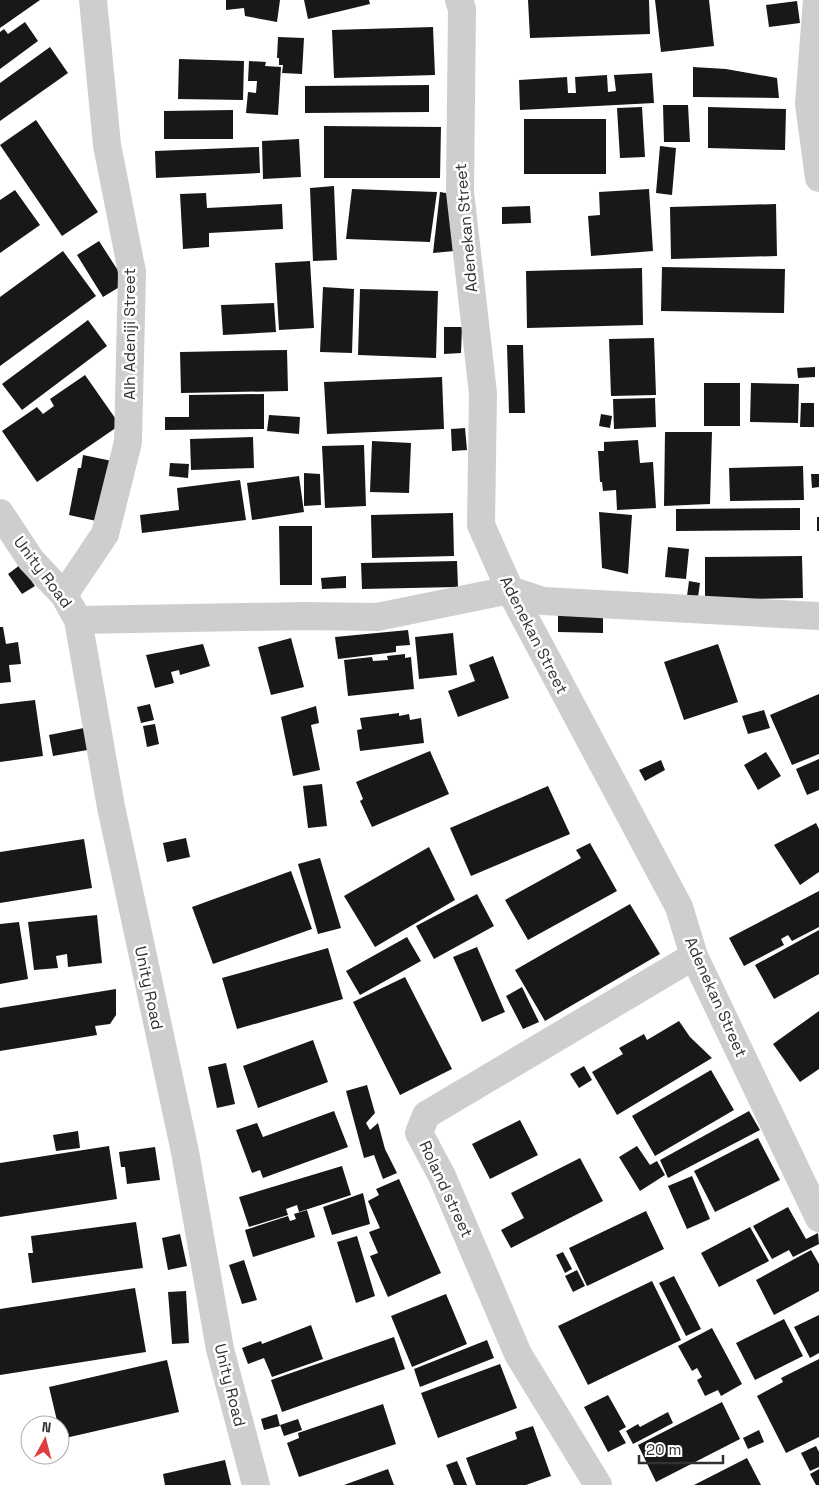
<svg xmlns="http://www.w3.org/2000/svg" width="819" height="1485" font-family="'Space Grotesk',sans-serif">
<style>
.building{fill:#181818}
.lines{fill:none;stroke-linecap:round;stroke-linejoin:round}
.minor{stroke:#cecece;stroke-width:28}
.labels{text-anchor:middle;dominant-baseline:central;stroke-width:5;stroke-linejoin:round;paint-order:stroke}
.street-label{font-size:16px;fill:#313131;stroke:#fff}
</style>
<rect width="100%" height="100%" fill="#fff"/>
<path class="building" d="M0,0H40L0,28Z
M226,0H280L277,22L245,16L244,8L226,10Z
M304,0H369L370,4L308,19Z
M528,0H649L650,34L530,38Z
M655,0H709L714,46L661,52Z
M797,1L800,23L769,27L766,5Z
M25,22L38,41L0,69V32L4,29L8,34Z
M433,27L435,75L334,78L332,30Z
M278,37L304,38L302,74L282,73L283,65H279V58H277Z
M50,47L68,73L0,121V83Z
M179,59L244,61L243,100L178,99Z
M249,61L266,62L265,66L281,67L278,115L246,113L248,92L256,93L257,81H248Z
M693,67L726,69L777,78L779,98L693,97Z
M652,73L654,103L520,110L519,80L567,77L568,93H576L575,77L607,75L608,92L616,91L614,75Z
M429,85V112L305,113V86Z
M663,105H688L690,142H664Z
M642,107L645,157L620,158L617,108Z
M708,107L786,109L785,150L708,148Z
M233,110V139H164V111Z
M524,119H606V174H524Z
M36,120L98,212L62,236L0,145Z
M324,126L441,127L440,178H324Z
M299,139L301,177L263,179L262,141Z
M660,146L676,148L672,195L656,193Z
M259,147L260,173L156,178L155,151Z
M334,186L337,260L313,261L310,188Z
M352,189L437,192L430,242L346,239Z
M649,189L653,251L591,256L588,216L600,215L599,192Z
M15,190L40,225L0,253V200Z
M440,192L457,195L454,251L433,253Z
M206,193L207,208L282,204L283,229L209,233V247L183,249L180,194Z
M776,204L777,256L671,259L670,207Z
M530,206L531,223L502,224V207Z
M99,241L126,283L103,297L77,255Z
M63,251L96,296L0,366V297Z
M310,261L314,328L279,330L275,263Z
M662,267L785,269L784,313L661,311Z
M642,268L643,325L527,328L526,271Z
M323,287L354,289L352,353L320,352Z
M360,289L438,291L436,358L358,355Z
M274,303L276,332L223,335L221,305Z
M88,320L107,346L22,410L2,384Z
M444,327H462L461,353L444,354Z
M654,338L656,395L611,396L609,339Z
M507,345H523L525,413H509Z
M287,350L288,391L181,393L180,352Z
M815,367V377L798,378L797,368Z
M85,375L120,425L37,482L2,431L37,407L43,414L54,406L50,399Z
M442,377L444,429L327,434L324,382Z
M704,383H740V426H704Z
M751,383L799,384L798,423L750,422Z
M264,394V429L165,430V417H189V395Z
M655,398L656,427L614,429L613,399Z
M801,403H814V427H800Z
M601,414L612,416L610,428L599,426Z
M269,415L300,417L299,434L267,431Z
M465,428L467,450L452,451L451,429Z
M665,432H712L710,504L664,506Z
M253,437L254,468L191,470L190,439Z
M638,440L640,463L653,462L656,508L617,510L616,490L603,491L602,482H600L598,451H604V442Z
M372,441L411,443L409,493L370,492Z
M364,445L366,506L325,508L322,446Z
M83,455L112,461L101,522L69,515L78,468H81Z
M170,463L189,464L188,478L169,476Z
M803,466L804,500L730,501L729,468Z
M304,473L320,474L321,505L304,506Z
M811,474H819V487L812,488Z
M299,476L304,512L252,520L247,483Z
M240,480L246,520L142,533L140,515L179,510L177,488Z
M800,508V530L676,531V509Z
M599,512L632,515L628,574L602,568Z
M453,513L454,556L372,558L371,515Z
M817,517H819V531H817Z
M279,526H312V585H280Z
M668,547L689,549L686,579L665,577Z
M802,556L803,598L705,600V557Z
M457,561L458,587L362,589L361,563Z
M20,565L35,586L22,594L8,574Z
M346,576V588L322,589L321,578Z
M689,581L700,583L698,597L687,596Z
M558,614L603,615V633L558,632Z
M0,627H3L6,644L18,642L21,664L9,665L11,682L0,683Z
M408,630L410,645L396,646V652L338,659L335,637Z
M453,633L457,675L419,679L415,637Z
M291,638L304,687L271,695L258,647Z
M203,644L210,666L180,675L179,670L171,672L174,683L155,688L146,655Z
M718,644L738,702L684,720L664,662Z
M405,654V658L411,657L414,689L348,696L344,660L372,657L373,661L388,660L387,656Z
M493,656L509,698L458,717L448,691L475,681L469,665Z
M819,694V754L792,765L770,715Z
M35,700L43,756L0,762V704Z
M150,704L154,720L141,723L137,707Z
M316,706L319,723L311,725L320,770L293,776L281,717Z
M764,710L770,728L748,734L742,716Z
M399,713V716L409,714L410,720L421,718L424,743L360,751L357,730L362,729L360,718Z
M155,724L159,744L147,747L143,726Z
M89,727L93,749L53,756L49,735Z
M430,751L449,794L372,827L360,801L363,799L356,782Z
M766,752L781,776L758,790L744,765Z
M819,759V790L807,795L796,769Z
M661,760L665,770L645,781L639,770Z
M322,784L327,826L308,828L303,786Z
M548,786L570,834L471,876L450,828Z
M816,823L819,829V872L800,885L774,845Z
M186,838L190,857L167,862L163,843Z
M84,839L92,888L0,903V852Z
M590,843L617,891L528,940L505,900L581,858L576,850Z
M429,847L455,900L375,947L344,896Z
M320,858L341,928L318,934L298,864Z
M291,871L312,929L213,964L192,907Z
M819,891V927L792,941L788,935L781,939L784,945L744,966L729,938Z
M477,894L494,926L434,959L416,926Z
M630,904L660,954L545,1021L515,970Z
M97,915L102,963L68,967L67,954L56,956L58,968L34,970L28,922Z
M19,922L28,979L0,984V924Z
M819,930V974L774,999L755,965Z
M407,937L421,961L360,995L346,971Z
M477,947L505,1012L482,1022L453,957Z
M328,948L343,999L237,1029L222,978Z
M405,977L452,1069L400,1095L353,1002Z
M522,987L539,1022L523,1029L506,996Z
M116,989V1015L110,1024L95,1026L97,1035L0,1051V1008Z
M819,1011V1069L800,1082L773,1044Z
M679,1021L690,1037L712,1058L617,1115L592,1072L623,1054L619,1048L644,1034L647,1040Z
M313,1040L328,1082L258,1108L243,1066Z
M226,1063L235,1104L217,1108L208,1067Z
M584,1066L592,1080L579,1088L570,1074Z
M711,1070L734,1110L655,1156L632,1116Z
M367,1085L375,1113L366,1123L370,1130L378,1123L385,1149L397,1173L383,1179L374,1155L364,1158L346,1091Z
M334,1111L348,1147L263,1178L260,1170L252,1173L236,1130L257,1123L263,1137Z
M749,1111L760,1130L668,1178L660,1160Z
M520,1120L538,1155L490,1179L472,1144Z
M78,1131L80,1148L56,1151L53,1135Z
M758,1138L780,1180L715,1212L694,1171Z
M109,1146L117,1199L0,1217V1163Z
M637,1146L650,1165L657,1161L665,1175L640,1191L619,1157Z
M155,1147L160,1180L127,1184L125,1167H121L119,1152Z
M580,1158L603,1201L511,1248L501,1230L524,1218L511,1193Z
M342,1166L351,1195L299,1212L297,1205L286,1209L288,1215L249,1227L239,1197Z
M692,1176L710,1219L687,1229L668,1186Z
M399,1179L441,1273L388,1297L370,1256L378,1253L369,1232L380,1228L368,1201L379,1195L376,1189Z
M363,1193L370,1224L332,1235L323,1207Z
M788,1207L806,1239L818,1233L819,1244L793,1257L789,1250L772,1259L753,1226Z
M307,1210L315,1237L253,1257L245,1230L288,1216L290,1221L296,1219L294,1214Z
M646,1211L664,1249L587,1286L569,1248Z
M136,1222L143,1268L32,1283L28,1253H33L31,1236Z
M750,1227L769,1261L719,1287L701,1253Z
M180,1234L187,1266L168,1270L162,1238Z
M357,1236L375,1296L356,1303L337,1242Z
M811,1250L819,1264V1291L774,1315L756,1280Z
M563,1252L572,1269L565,1273L556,1255Z
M244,1260L257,1300L242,1304L229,1265Z
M577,1270L585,1286L573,1292L565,1276Z
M674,1276L701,1329L686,1336L659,1283Z
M652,1281L681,1340L588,1385L558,1326Z
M135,1288L146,1352L0,1375V1309Z
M186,1291L189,1343L172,1344L168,1292Z
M446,1294L467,1344L412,1367L391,1316Z
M819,1315V1353L810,1358L794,1327Z
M784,1319L803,1356L755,1380L736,1343Z
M311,1325L323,1359L272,1377L264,1358L248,1364L242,1348L261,1341L262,1344Z
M712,1328L742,1384L721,1396L718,1390L705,1396L697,1380L702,1377L697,1368L692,1371L678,1346Z
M394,1337L405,1369L282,1412L271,1380Z
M487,1340L494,1358L420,1387L414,1369Z
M819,1359V1437L786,1453L757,1396L783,1382L781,1378Z
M167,1360L179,1412L61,1439L60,1425H58L49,1387Z
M500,1364L517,1408L438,1438L421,1393Z
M608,1395L626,1427L619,1431L626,1443L608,1452L584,1407Z
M722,1402L740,1439L656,1482L638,1445Z
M383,1404L396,1444L299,1477L287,1443L299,1438L298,1433Z
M668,1412L673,1423L633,1444L626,1431L638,1424L640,1427Z
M277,1414L280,1426L264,1430L261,1419Z
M298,1419L302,1430L284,1436L280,1425Z
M533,1426L551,1476L526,1485H476L466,1458L517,1439L515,1432Z
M759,1430L764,1442L748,1449L743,1438Z
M816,1446L819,1452V1467L810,1471L801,1453Z
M747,1458L761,1485H694Z
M225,1460L231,1485H165L163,1474Z
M457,1461L467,1485H454L446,1465Z
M388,1469L394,1485H344Z
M819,1469V1485H816L810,1474Z"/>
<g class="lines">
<path class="minor" d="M459,0L462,9L460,192L483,393L481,525L510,590L679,907L694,956L819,1218
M817,0L809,104L819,178
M0,513L31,560L64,595L78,620L111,807L185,1152L220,1349L256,1485
M64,595L105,534L128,442L132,272L107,145L93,0
M78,620L305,616L377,617L510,590L543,601L819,616
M598,1485L518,1354L442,1176L419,1133L426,1115L694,956"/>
</g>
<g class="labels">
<g class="street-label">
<text transform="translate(466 228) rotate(-95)">Adenekan Street</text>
<text transform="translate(129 334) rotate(-90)">Alh Adeniji Street</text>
<text transform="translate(43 572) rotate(53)">Unity Road</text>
<text transform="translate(534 635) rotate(63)">Adenekan Street</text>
<text transform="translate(149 988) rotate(78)">Unity Road</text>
<text transform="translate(716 997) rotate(66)">Adenekan Street</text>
<text transform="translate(446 1189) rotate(65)">Roland street</text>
<text transform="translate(230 1385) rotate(76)">Unity Road</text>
</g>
</g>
<g transform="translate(45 1440) rotate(7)"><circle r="24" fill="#ffffff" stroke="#adadad"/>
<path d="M0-4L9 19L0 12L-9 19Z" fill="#de3e3f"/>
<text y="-8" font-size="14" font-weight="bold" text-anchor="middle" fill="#313131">N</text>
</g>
<path d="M639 1455v8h84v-8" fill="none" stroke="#313131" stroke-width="2.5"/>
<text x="646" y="1455" font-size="15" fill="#313131" stroke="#ffffff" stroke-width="4" paint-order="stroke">20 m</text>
</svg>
